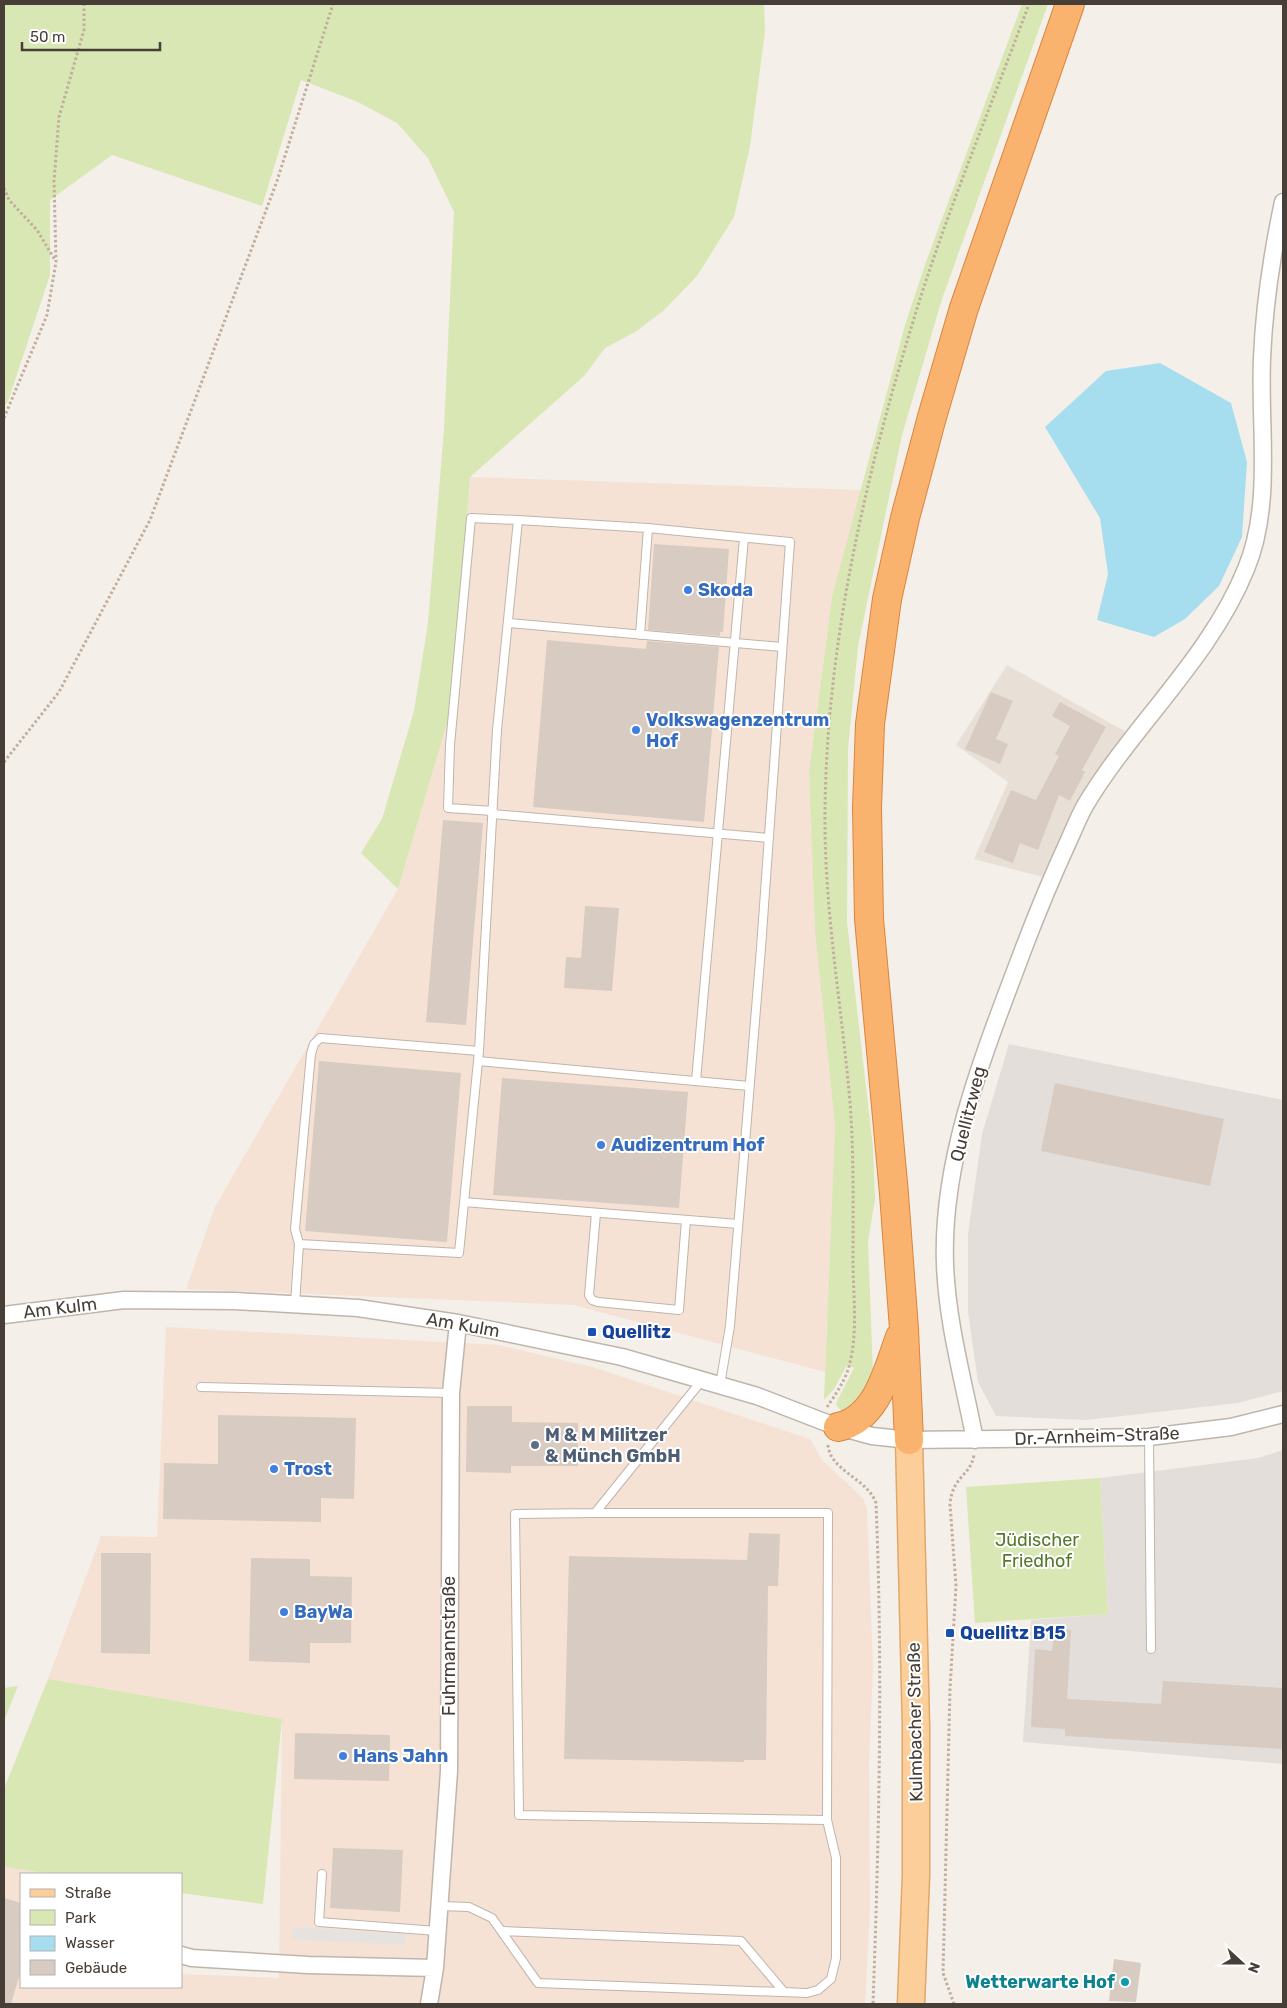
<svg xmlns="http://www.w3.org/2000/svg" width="1287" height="2008" font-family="Rubik,sans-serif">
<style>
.residential{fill:#e8e0d7}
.commercial{fill:#f5e2d5}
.industrial{fill:#e3deda}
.green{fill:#d8e7b3}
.parking{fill:#e5e2e0}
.water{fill:#a7deef}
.building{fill:#d8cbc1}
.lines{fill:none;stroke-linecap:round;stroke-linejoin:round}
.lane-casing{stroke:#bfb5ab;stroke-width:10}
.street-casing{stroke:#bfb5ab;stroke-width:19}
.primary-casing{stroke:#e1a86a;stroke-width:29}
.highway-casing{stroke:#da853d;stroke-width:30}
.path{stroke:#c1ae9d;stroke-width:3;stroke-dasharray:2.5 2.5;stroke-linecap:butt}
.lane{stroke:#fff;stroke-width:8}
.street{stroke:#fff;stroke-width:16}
.primary{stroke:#fccf9a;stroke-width:26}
.highway{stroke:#fab36e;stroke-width:28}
.shop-dot{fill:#3f7fe0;stroke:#fff;stroke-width:2}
.transit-dot{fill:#1a4fb4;stroke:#fff;stroke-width:2}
.service-dot{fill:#5c6f8a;stroke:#fff;stroke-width:2}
.culture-dot{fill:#0f9aa8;stroke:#fff;stroke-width:2}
.labels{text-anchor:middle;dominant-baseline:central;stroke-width:4;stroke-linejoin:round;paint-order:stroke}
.shop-label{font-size:18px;font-weight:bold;fill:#366cbe;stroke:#fff;text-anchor:start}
.street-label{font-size:18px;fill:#473e37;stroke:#fff}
.transit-label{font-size:18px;font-weight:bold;fill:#164399;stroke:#fff;text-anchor:start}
.service-label{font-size:18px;font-weight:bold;fill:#4e5e75;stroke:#fff;text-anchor:start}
.park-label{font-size:18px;fill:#56782b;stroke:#fff}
.culture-label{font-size:18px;font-weight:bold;fill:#0d838f;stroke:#fff;text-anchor:end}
</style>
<rect width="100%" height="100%" fill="#f4efe9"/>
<path class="residential" d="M1007,665L1128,733L1046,878L974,859L1008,782L956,745Z"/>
<path class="commercial" d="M470,477L862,490L832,597L809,772L815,931L835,1126L825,1372L574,1305L186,1289L215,1207L398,889L453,703Z
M166,1327L498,1345L596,1368L810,1439L822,1460L863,1498L867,1509L873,1666L869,1764L870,1909L865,2004H4V1867L54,1874H21V1987H181V1974L279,1978L282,1719L48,1679L101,1536L157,1537Z"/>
<path class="industrial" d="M1009,1044L1283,1100V1391L1238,1403L1086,1420L996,1416L978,1382L968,1312V1234L982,1134Z
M1283,1450V1764L1023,1742L1031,1620L1108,1614L1100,1478L1258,1458Z"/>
<path class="green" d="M4,4H764L765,31L750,146L734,217L697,276L663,311L635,332L605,348L584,376L470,477L453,703L398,889L361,853L382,819L414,711L428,623L444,430L454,212L428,158L397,123L358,102L301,80L262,206L112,155L50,200V275L8,401L4,407Z
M1022,4H1048L942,299L902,435L858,646L848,749L847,922L873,1148L875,1199L868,1241L873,1374L856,1409L842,1411L836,1405L837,1401L854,1368L847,1365L834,1389L824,1400L835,1126L815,931L809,772L832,597L905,325L926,262Z
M1100,1478L1108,1614L975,1623L966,1487Z
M48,1679L282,1719L263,1904L181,1893V1874H54L4,1867V1789Z
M18,1686L4,1721V1688Z"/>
<path class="parking" d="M293,1927L406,1934L405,1945L292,1939Z"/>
<path class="water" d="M1160,363L1231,403L1247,462L1242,537L1219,586L1185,619L1154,637L1097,620L1108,574L1100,518L1045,427L1106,371Z"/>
<path class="building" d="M654,544L729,549L723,632H720V636L648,630Z
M547,640L646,649L647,641L719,647L704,822L533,807Z
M991,692L1013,701L996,739L1008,744L1000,764L965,749Z
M1060,702L1106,727L1082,770L1085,772L1070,801L1059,795L1038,850L1020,843L1013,863L984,852L1011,790L1036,800L1059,756L1055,754L1070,726L1052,716Z
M443,820L483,823L466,1025L426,1022Z
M585,906L619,908L612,991L564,988L566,957L581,958Z
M319,1061L461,1073L447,1242L305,1231Z
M502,1078L688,1092L679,1208L493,1195Z
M1055,1083L1224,1119L1210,1186L1041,1151Z
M467,1406H512V1422L578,1423V1466H511V1473L466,1472Z
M218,1415L356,1418L354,1499L321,1498V1522L163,1519L164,1463L218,1464Z
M749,1533L780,1534L778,1586H768L766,1760H744V1762L564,1759L569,1556L747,1560Z
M101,1553H151L150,1654L101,1653Z
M251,1558L310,1559V1576L352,1577L351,1643H310V1663L249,1661Z
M1054,1629L1071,1630L1067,1699L1161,1704L1163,1681L1283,1688V1749L1065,1736V1729L1031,1727L1035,1649L1052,1651Z
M295,1733L390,1735L389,1781L294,1779Z
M333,1848L403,1850L400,1912L330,1908Z
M4,1898L21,1903V1970L11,2004H4Z
M1114,1959L1141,1963L1136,2002L1109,2001Z"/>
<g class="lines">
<g class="lane-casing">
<path id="lane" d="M509,623L782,647
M640,635L648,528
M493,811L448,808L450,745L471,518L518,520
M492,814L769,838
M478,1061L749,1086
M696,1081L744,538
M464,1202L738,1224
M596,1213L589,1295L592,1300L598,1302L679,1310L686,1220
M299,1244L295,1229L311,1054L314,1044L320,1038L479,1051
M295,1304L299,1244L459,1253L479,1051L497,730L518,520L648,528L790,542L761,948L730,1326L720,1385
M201,1387L451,1393
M1149,1437L1151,1649
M595,1513H828L827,1820L519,1815L515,1514L595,1513L703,1379
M322,1874L319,1922L437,1931
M439,1906L469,1907L492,1918L538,1983L807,1993L818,1990L831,1979L836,1958V1858L827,1820
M504,1931L741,1941L784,1992"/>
</g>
<g class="street-casing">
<path id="street" d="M4,1315L124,1300L235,1301L358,1308L458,1323L622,1357L757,1396L832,1425L872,1436L909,1440L1149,1437L1231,1427L1283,1414
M975,1440C964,1383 947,1323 945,1264C941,1156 986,1049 1023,950C1037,913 1052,877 1069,840C1074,829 1079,816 1086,804C1134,724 1210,658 1246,569C1273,504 1259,428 1262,359C1264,306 1272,254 1283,202
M181,1955L192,1958L308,1965L435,1968
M429,2004L435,1968L449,1771L451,1393L458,1323"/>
</g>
<g class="primary-casing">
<path id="primary" d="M909,1440L916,1727V1875L911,2004"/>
</g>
<g class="highway-casing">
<path id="highway" d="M838,1427C877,1420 888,1369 900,1337
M909,1440L904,1329L894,1194L869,919L867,808L870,724L887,599L905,518L932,417L964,308L1070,4"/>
</g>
<path class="path" d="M4,188L9,200L37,230L55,260
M4,418L47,315L56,262L54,181L59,117L84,30V4
M4,762L59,692L150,520L277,181L333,4
M827,1407C836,1394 847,1378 850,1362C858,1330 853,1294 853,1261C853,1208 854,1155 850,1102C842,1010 826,920 825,828C824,647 867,467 921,296C953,197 993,101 1029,4
M828,1445C830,1471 867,1478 876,1503C883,1670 879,1837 873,2004
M954,2004L943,1973L950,1689L956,1586L950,1504C953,1475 970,1477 974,1455"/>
<use href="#lane" class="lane"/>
<use href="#street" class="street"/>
<use href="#primary" class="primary"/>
<use href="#highway" class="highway"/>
</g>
<g class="shop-dot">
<circle cx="688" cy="590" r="5"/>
<circle cx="636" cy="730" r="5"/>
<circle cx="601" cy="1145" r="5"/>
<circle cx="274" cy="1469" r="5"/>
<circle cx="284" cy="1612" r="5"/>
<circle cx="343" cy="1756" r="5"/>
</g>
<g class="transit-dot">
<rect x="587" y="1327" width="10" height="10" rx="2.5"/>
<rect x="945" y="1628" width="10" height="10" rx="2.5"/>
</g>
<circle class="service-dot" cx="535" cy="1445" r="5"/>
<circle class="culture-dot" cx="1125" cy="1982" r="5"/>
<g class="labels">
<g class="shop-label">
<text x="698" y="590">Skoda</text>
<text x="646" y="720">Volkswagenzentrum<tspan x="646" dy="21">Hof</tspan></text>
<text x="611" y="1145">Audizentrum Hof</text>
<text x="284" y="1469">Trost</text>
<text x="294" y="1612">BayWa</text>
<text x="353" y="1756">Hans Jahn</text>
</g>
<g class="street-label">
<text transform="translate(968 1114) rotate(-76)">Quellitzweg</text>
<text transform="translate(60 1308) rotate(-7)">Am Kulm</text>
<text transform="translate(463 1325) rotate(10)">Am Kulm</text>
<text transform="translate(1097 1436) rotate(-2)">Dr.-Arnheim-Straße</text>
<text transform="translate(449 1646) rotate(-90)">Fuhrmannstraße</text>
<text transform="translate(915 1722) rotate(-91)">Kulmbacher Straße</text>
</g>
<g class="transit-label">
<text x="602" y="1332">Quellitz</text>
<text x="960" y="1633">Quellitz B15</text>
</g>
<g class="service-label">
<text x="545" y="1435">M &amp; M Militzer<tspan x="545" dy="21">&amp; Münch GmbH</tspan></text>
</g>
<g class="park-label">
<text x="1037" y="1540">Jüdischer<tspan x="1037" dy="21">Friedhof</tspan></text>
</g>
<g class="culture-label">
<text x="1115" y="1982">Wetterwarte Hof</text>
</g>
</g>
<rect width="1287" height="2008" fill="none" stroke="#473e37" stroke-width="10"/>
<rect x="20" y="1873" width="162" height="115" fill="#ffffff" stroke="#b5b2af"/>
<rect x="30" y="1889" width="25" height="8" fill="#fccf9a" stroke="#b5b2af"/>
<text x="65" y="1898" font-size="15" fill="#473e37">Straße</text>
<rect x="30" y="1910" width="25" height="15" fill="#d8e7b3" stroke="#b5b2af"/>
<text x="65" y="1923" font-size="15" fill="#473e37">Park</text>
<rect x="30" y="1936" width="25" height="15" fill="#a7deef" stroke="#b5b2af"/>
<text x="65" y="1948" font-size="15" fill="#473e37">Wasser</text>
<rect x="30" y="1960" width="25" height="15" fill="#d8cbc1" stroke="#b5b2af"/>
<text x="65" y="1973" font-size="15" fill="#473e37">Gebäude</text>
<g transform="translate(1242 1963) rotate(111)" stroke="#ffffff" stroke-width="4" paint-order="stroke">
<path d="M0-4L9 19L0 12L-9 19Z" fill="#473e37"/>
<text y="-8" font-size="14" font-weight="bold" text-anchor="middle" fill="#473e37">N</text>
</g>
<path d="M22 42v8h138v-8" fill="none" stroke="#473e37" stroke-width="2.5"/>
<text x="30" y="42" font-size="15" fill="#473e37" stroke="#ffffff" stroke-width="4" paint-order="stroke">50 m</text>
</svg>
